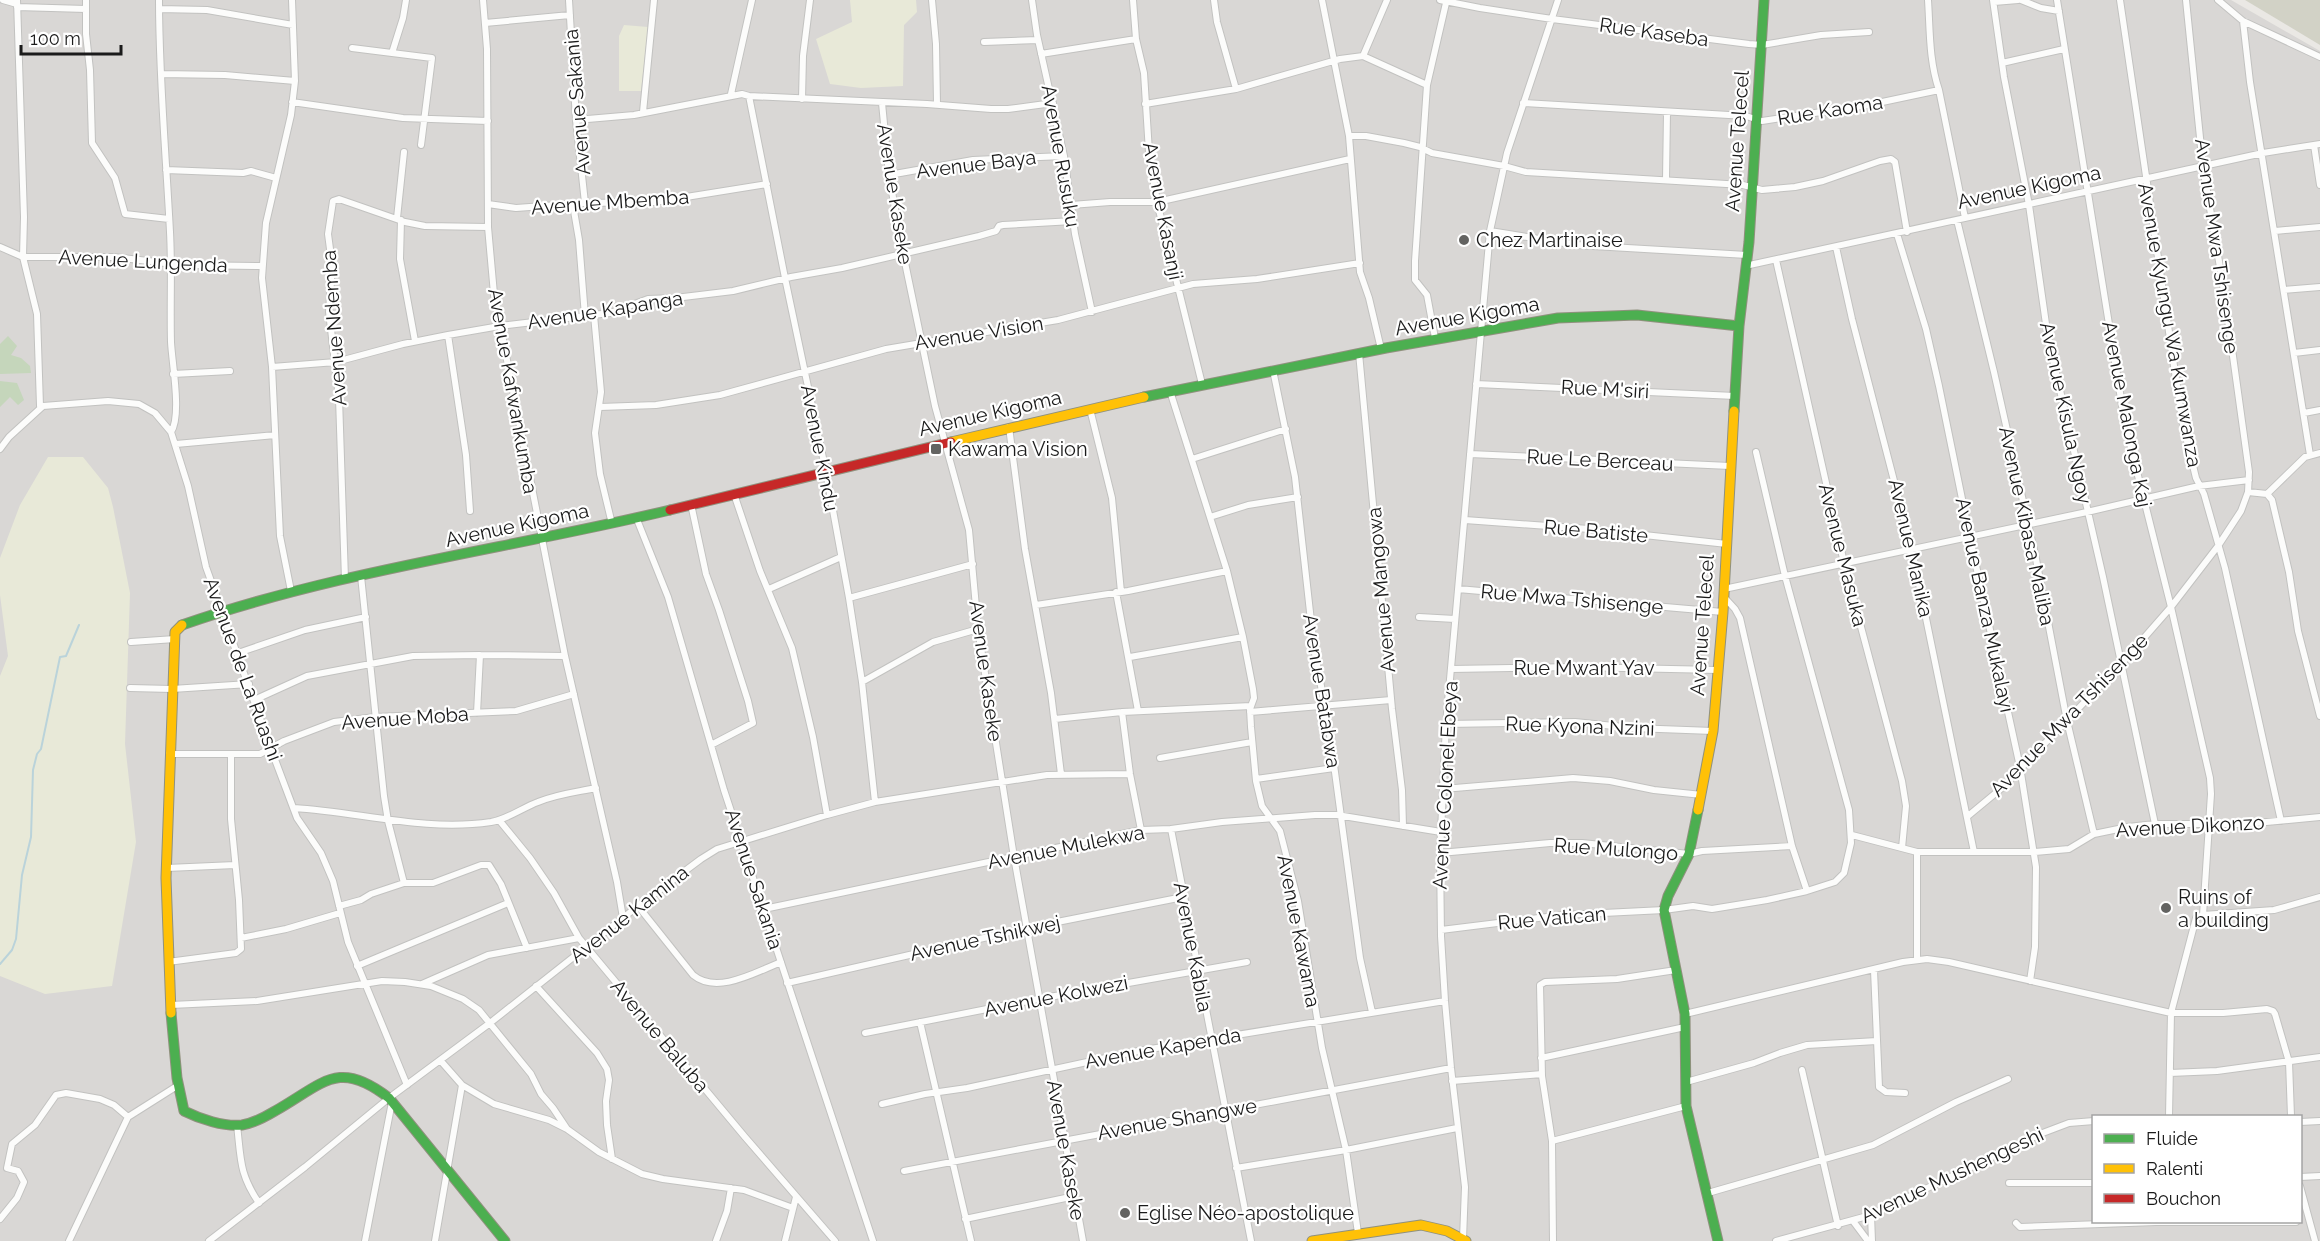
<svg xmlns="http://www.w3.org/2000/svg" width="2320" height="1241" font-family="Raleway,sans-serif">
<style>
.residential{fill:#d9d7d5;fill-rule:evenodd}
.construction{fill:#d2d2c6}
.farmland{fill:#e8e9d8}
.forest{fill:#c5d6bb}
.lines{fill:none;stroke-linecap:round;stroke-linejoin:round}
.stream{stroke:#bad3da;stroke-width:2}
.street-casing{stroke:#c2c2c0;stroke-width:8}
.fast-casing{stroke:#90917e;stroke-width:11}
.slow-casing{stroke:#90917e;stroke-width:11}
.jam-casing{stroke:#90917e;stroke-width:11}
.street{stroke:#fcfcfb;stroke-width:6}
.fast{stroke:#4caf50;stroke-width:9}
.slow{stroke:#ffc107;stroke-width:9}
.jam{stroke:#c62828;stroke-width:9}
.poi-dot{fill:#636361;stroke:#fff;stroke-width:2}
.labels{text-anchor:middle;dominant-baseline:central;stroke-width:4.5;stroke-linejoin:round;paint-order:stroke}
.street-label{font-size:20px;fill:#1b1b1b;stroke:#fff}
.poi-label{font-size:20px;fill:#1b1b1b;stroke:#fff;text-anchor:start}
</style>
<rect width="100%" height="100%" fill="#eae8e4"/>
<path class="residential" d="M0,0H2231L2320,51V1241H0ZM2094,1116H2300V1222H2094Z"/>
<path class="construction" d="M2245,0H2320V45Z"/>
<path class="farmland" d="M850,0H916L917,12L904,25L903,86L861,88L830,84L816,39L852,22Z
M624,25L648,27L641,91H619V36Z
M48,457H83L108,488L113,507L130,593L125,744L136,842L112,986L45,994L0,976V676L8,656L0,595V558L20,505Z"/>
<path class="forest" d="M8,336L17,346L11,355L21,358L30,366L31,373L0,374V344Z
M0,381L17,383L24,400L18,405L10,397L0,407Z"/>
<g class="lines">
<path class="stream" d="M0,964L12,950L16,939L22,875L31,837L33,770L37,754L41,749L60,657L66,656L79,625"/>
<g class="street-casing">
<path id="street" d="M3,0L17,4
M17,0L24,217L23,257H114L182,265L262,266
M86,0V34L90,70L92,143L115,178L125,214L169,219
M159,0C159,78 166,155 170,232C172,269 170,305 171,342C172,363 182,416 171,432
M483,0L487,49L488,227L494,294L565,656L617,882L623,918
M569,0L576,120L585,203
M932,0L936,44L937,104
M1032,0L1037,35L1064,156L1075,234L1092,312
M1133,0L1136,39L1144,73L1149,152L1157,202L1202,384
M1214,0L1217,22L1236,89
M1322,0L1349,136L1360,272L1369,298L1381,349
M1440,0L1480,8L1552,19L1749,44L1762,45L1821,35L1869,32
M1993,0L2004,77L2029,205L2048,338L2103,577L2155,824
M2021,0L2041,8L2059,11
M2057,0L2125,424L2171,607L2210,778L2211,794L2203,915
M2120,0L2182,420L2196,478L2204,494L2225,568L2281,821
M2218,0L2243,21L2320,57
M1994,2L2018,0
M17,7L86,9
M159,9L207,10L293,25
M2243,21L2250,82L2310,455
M485,23L570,15
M984,42L1038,40
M352,48L432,58L421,145
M392,53L403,18L406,0
M1041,54L1136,39
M1363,56L1387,0
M2002,63L2064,49
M161,74L225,75L295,81
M1939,90L1965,218
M731,94L752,0
M749,96L785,278L826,472L849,598L862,682L875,802
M802,99L803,56L810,0
M292,102L403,118L488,121
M882,103L889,175L903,253L935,406L969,530L978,629L1014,857L1083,1241
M1523,103L1746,116L1762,121L1868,105L1939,90C1929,61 1930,30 1928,0
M1145,104L1236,89L1340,59L1363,56L1427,85
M643,112L654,0
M576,120L634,115L742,94L749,96L927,104L991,109H1008L1053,103
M1349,136H1366L1404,143L1420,147L1432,153L1504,166L1526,172L1743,185L1762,190L1795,187L1823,181L1880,161L1891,159L1895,162L1907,232
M2314,145L2320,185
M166,170L243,173L251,171L276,178
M889,175L973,160L1064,156
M1666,180L1667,112
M488,204L516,208L585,203L655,202L767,184
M573,205L579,240L585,316
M1071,205L1110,202H1157L1350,159
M397,218L404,152
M401,220L400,259L415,341
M1957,220L1994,372L2036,559L2067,721L2094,834
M1490,231L1576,245L1747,255
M2275,231L2320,227
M1897,234L1926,329L1939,386L1970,538L2020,767L2036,867L2035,947L2030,981
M0,247L23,257L37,314L40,406
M1836,247L1852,319L1912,550L1974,852
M1776,260L1844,563L1902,781L1906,806L1902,848
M1745,266L2263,153L2320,144
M2284,290L2320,287
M594,315L601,392L595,433L600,474L612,524
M448,335L466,455L470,511
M1435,338L1427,295L1415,280V261L1427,85L1446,3
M1359,353L1392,709L1402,790L1403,826
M2294,353L2320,350
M272,367L336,362L403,344L448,335L500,326L610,313L648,299L675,298L733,291L791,277L842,268L979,236L996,231L999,226L1003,225L1073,221
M1273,370L1295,477L1314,648L1330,735L1360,958L1372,1012
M173,374L230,371
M1476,384L1735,396
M1170,391L1227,571L1243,637L1253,689L1254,698L1250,709L1251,727L1256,781L1262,806L1280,831L1298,901L1322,1048L1346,1150L1358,1233
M600,407L656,405L720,395L886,349L1058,320L1193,284L1257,279L1360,263
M1090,409L1112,498L1121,592
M2304,413L2320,410
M1009,427L1025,549L1051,693L1061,774
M176,444L275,435
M0,449L9,437L43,406L108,401L139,404L155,413L171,432L188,486L206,567L271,749L297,818L321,853L333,881L348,942L407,1085
M1470,454L1730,466
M1192,459L1286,429
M2248,492L2267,494L2272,500L2289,572L2298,631L2320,716
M734,494L760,571L792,648L813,737L827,815
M2267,494L2305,457L2320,453
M691,504L706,574L719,610L748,701L753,723L711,745
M636,517L668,597L724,790L873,1241
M1210,517L1248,505L1298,497
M1465,520L1589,529L1727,544
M361,576L384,796L388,821L404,883
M345,579L339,398L329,312L332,264L328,234L333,201L339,199L405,222L425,226L488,227
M769,589L841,557
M1458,589L1723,612
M1724,589L2087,512L2199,486L2249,480
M291,591L280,536L272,367L262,278L266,223L291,115L295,81L292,0
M1116,592L1138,711
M1724,597L1735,609L1740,618L1792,846L1807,891
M849,598L973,564
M1036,605L1128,591L1227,571
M1419,617L1455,619
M131,642L175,639
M238,653L305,630L366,617
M1130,657L1243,637
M1451,669L1578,667L1717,670
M862,682L933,642L978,629
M130,688L172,689L249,684
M254,700L307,676L413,656L480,655
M1122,712L1130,774L1141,830
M1250,712L1391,700
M477,713L480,655L565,656
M1055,719L1122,712L1251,706
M1446,724L1575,722L1633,728L1713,731
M169,754H260L284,741L334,722L375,717L516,711L574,694
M1160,758L1252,742
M1256,779L1334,768
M1443,789L1573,778L1610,781L1654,790L1702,795
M294,808C360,812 425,832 491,822C508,819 522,808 538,802C557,794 577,792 596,788
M1968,816L2003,787L2122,663L2171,607L2218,546L2241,511L2248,492L2249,472L2224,291L2203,167L2186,0
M499,820L530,858L554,893L579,938L745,1137L835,1241
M1171,829L1251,1241
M1852,835L1917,852H2035L2069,849L2094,834L2128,827L2155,824H2245L2320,817
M1917,852V960
M1440,853L1550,843H1582L1689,854L1702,851L1792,846
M167,868L235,865
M339,906L361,900L371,894L404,883H433L481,865H489L501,884L527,948
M638,906L693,975C717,995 756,972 781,962
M764,909L1141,830L1171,829L1222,822L1315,815H1337L1441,832
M1441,930L1563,915L1664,910L1693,906L1712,909L1767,900L1807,891L1835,882L1844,873L1851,843L1849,810L1785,576L1756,452
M241,938L286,929L340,913
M168,962L236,953L241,949L239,900L231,819V755
M357,966L508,903
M1874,970L1879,1087L1886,1092L1905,1093
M787,983L1027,928L1183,897
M422,984L488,955L579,938
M536,986L597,1053L607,1069L609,1080L606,1101L607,1125L612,1159
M171,1005L257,1001L382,981L405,982L431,986L463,999L479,1010L531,1074L541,1094L553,1108L567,1129
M1685,1014L1903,962L1927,959L1949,962L2171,1013H2223L2267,1009L2273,1011L2275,1014L2289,1062L2291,1116
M920,1022L971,1241
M865,1033L1038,999L1247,962
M1541,1058L1685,1027
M1802,1070L1838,1226
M2170,1073L2217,1071L2320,1057
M1452,1081L1542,1074
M1686,1082L1754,1063L1780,1053L1807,1045L1877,1041
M462,1085L494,1104L549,1120L567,1129L599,1152L642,1174L663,1179L744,1190L793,1208
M882,1104L925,1094L967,1088L1138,1051L1445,1001
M2169,1116L2171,1013L2196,918L2203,915L2274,910L2320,897
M128,1117L177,1086
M2300,1122L2320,1121
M237,1125C241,1159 239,1174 259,1203
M1552,1141L1686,1106
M1236,1168L1346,1150L1457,1128
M904,1171L1451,1068
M2300,1177L2320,1176
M2009,1183H2094
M2300,1186L2315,1241
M1708,1193L1873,1145L1956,1102L2008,1079
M1871,1215L1872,1241
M0,1219L17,1198L24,1182L18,1171L7,1168L12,1144L35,1125L56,1095L66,1093L100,1099L114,1105L128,1117
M965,1219L1075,1196
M1853,1221L1868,1241
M2016,1223L2020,1227L2156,1222H2296
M1463,1239L1465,1187L1451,1068L1445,1001L1441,936L1440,853L1446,724L1490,231L1507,153L1558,0
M69,1241L128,1117
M209,1241L305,1167L389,1098L490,1023L638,906L701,859L717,849L827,815L875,802L1047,775L1130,774
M365,1241L392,1102
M435,1241L462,1085L440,1060
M716,1241L727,1211L731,1188
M785,1241L796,1197
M1553,1241L1552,1141L1542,1076L1540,985L1545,982L1617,979L1676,970
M1776,1241L1871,1215L2040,1134L2069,1123L2094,1121"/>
</g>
<g class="fast-casing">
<path id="fast" d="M1144,397L1386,348L1558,318L1637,315L1739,326
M1734,411L1739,326L1749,242L1764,0
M182,625C340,570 508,549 670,510
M1698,810L1689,854L1668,896L1664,910L1685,1014L1686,1106L1718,1241
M171,1013L177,1078L184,1111C200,1119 224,1127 242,1125C254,1123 265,1117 275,1111C323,1084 338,1058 389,1098L505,1241"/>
</g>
<g class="slow-casing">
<path id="slow" d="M951,442L1144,397
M1698,810L1713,731L1723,612L1734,411
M171,1013L166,878L175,632L182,625
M1312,1241L1421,1225L1447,1231L1466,1241"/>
</g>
<g class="jam-casing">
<path id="jam" d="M670,510L951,442"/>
</g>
<use href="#street" class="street"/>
<use href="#fast" class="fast"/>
<use href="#slow" class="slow"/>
<use href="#jam" class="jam"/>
</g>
<g class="poi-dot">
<circle cx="1464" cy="240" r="6"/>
<rect x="930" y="443" width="12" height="12" rx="3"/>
<circle cx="2166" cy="908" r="6"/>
<circle cx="1125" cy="1213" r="6"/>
</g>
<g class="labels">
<g class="street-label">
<text transform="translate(1654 32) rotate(8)">Rue Kaseba</text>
<text transform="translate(577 102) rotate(-95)">Avenue Sakania</text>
<text transform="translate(1830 110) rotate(-9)">Rue Kaoma</text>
<text transform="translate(1737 141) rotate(-86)">Avenue Telecel</text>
<text transform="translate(1061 156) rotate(80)">Avenue Rusuku</text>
<text transform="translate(976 164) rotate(-7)">Avenue Baya</text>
<text transform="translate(2029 187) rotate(-12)">Avenue Kigoma</text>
<text transform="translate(895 194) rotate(81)">Avenue Kaseke</text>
<text transform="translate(610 202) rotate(-4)">Avenue Mbemba</text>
<text transform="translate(1163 211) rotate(79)">Avenue Kasanji</text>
<text transform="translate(2217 246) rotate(82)">Avenue Mwa Tshisenge</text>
<text transform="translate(143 261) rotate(3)">Avenue Lungenda</text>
<text transform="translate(605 310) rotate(-9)">Avenue Kapanga</text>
<text transform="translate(1467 316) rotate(-10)">Avenue Kigoma</text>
<text transform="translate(2170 325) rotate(80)">Avenue Kyungu Wa Kumwanza</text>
<text transform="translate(334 328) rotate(-94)">Avenue Ndemba</text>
<text transform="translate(979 333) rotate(-9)">Avenue Vision</text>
<text transform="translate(1605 389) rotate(3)">Rue M'siri</text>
<text transform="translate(513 391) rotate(80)">Avenue Kafwankumba</text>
<text transform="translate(990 413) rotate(-13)">Avenue Kigoma</text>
<text transform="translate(2066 413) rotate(78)">Avenue Kisula Ngoy</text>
<text transform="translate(2127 414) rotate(79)">Avenue Malonga Kaj</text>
<text transform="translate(820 448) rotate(79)">Avenue Kindu</text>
<text transform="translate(1600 460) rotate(3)">Rue Le Berceau</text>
<text transform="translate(517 525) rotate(-12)">Avenue Kigoma</text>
<text transform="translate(2027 526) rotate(78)">Avenue Kibasa Maliba</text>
<text transform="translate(1596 531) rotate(5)">Rue Batiste</text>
<text transform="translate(1911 548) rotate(77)">Avenue Manika</text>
<text transform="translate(1843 555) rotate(76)">Avenue Masuka</text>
<text transform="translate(1381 590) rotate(-95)">Avenue Mangowa</text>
<text transform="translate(1572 599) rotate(5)">Rue Mwa Tshisenge</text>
<text transform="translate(1985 605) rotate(78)">Avenue Banza Mukalayi</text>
<text transform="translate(1702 625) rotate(-86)">Avenue Telecel</text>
<text x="1584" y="668">Rue Mwant Yav</text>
<text transform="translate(243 669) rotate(70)">Avenue de La Ruashi</text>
<text transform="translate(986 671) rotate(82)">Avenue Kaseke</text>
<text transform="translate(1322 691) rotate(81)">Avenue Batabwa</text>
<text transform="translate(2069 715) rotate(-46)">Avenue Mwa Tshisenge</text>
<text transform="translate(405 718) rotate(-4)">Avenue Moba</text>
<text transform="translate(1580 726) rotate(2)">Rue Kyona Nzini</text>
<text transform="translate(1445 785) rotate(-87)">Avenue Colonel Ebeya</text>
<text transform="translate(2190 826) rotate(-3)">Avenue Dikonzo</text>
<text transform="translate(1066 847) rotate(-11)">Avenue Mulekwa</text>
<text transform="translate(1616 849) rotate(4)">Rue Mulongo</text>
<text transform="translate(754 879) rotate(72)">Avenue Sakania</text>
<text transform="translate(629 914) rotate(-38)">Avenue Kamina</text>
<text transform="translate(1552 918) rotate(-5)">Rue Vatican</text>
<text transform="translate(1299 931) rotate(79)">Avenue Kawama</text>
<text transform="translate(985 938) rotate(-12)">Avenue Tshikwej</text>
<text transform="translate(1193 947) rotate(79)">Avenue Kabila</text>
<text transform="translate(1056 996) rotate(-11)">Avenue Kolwezi</text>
<text transform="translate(660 1036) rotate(50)">Avenue Baluba</text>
<text transform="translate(1163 1048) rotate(-10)">Avenue Kapenda</text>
<text transform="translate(1177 1119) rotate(-10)">Avenue Shangwe</text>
<text transform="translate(1066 1150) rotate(80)">Avenue Kaseke</text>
<text transform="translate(1952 1175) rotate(-25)">Avenue Mushengeshi</text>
</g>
<g class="poi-label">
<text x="1476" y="240">Chez Martinaise</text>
<text x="948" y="449">Kawama Vision</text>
<text x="2178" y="897">Ruins of<tspan x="2178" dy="23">a building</tspan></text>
<text x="1137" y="1213">Eglise Néo-apostolique</text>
</g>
</g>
<rect x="2092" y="1115" width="210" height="108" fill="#ffffff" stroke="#a4a4a4" stroke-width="1.5"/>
<rect x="2104" y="1134" width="30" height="9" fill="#4caf50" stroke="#a4a4a4" stroke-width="1.5"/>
<text x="2146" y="1145" font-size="18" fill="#1b1b1b">Fluide</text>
<rect x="2104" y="1164" width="30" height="9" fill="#ffc107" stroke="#a4a4a4" stroke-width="1.5"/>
<text x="2146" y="1175" font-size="18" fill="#1b1b1b">Ralenti</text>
<rect x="2104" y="1194" width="30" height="9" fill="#c62828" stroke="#a4a4a4" stroke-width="1.5"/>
<text x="2146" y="1205" font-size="18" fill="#1b1b1b">Bouchon</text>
<path d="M21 45v9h100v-9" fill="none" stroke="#1b1b1b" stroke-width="3"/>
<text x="30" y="45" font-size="18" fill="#1b1b1b" stroke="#ffffff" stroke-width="4.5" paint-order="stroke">100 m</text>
</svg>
